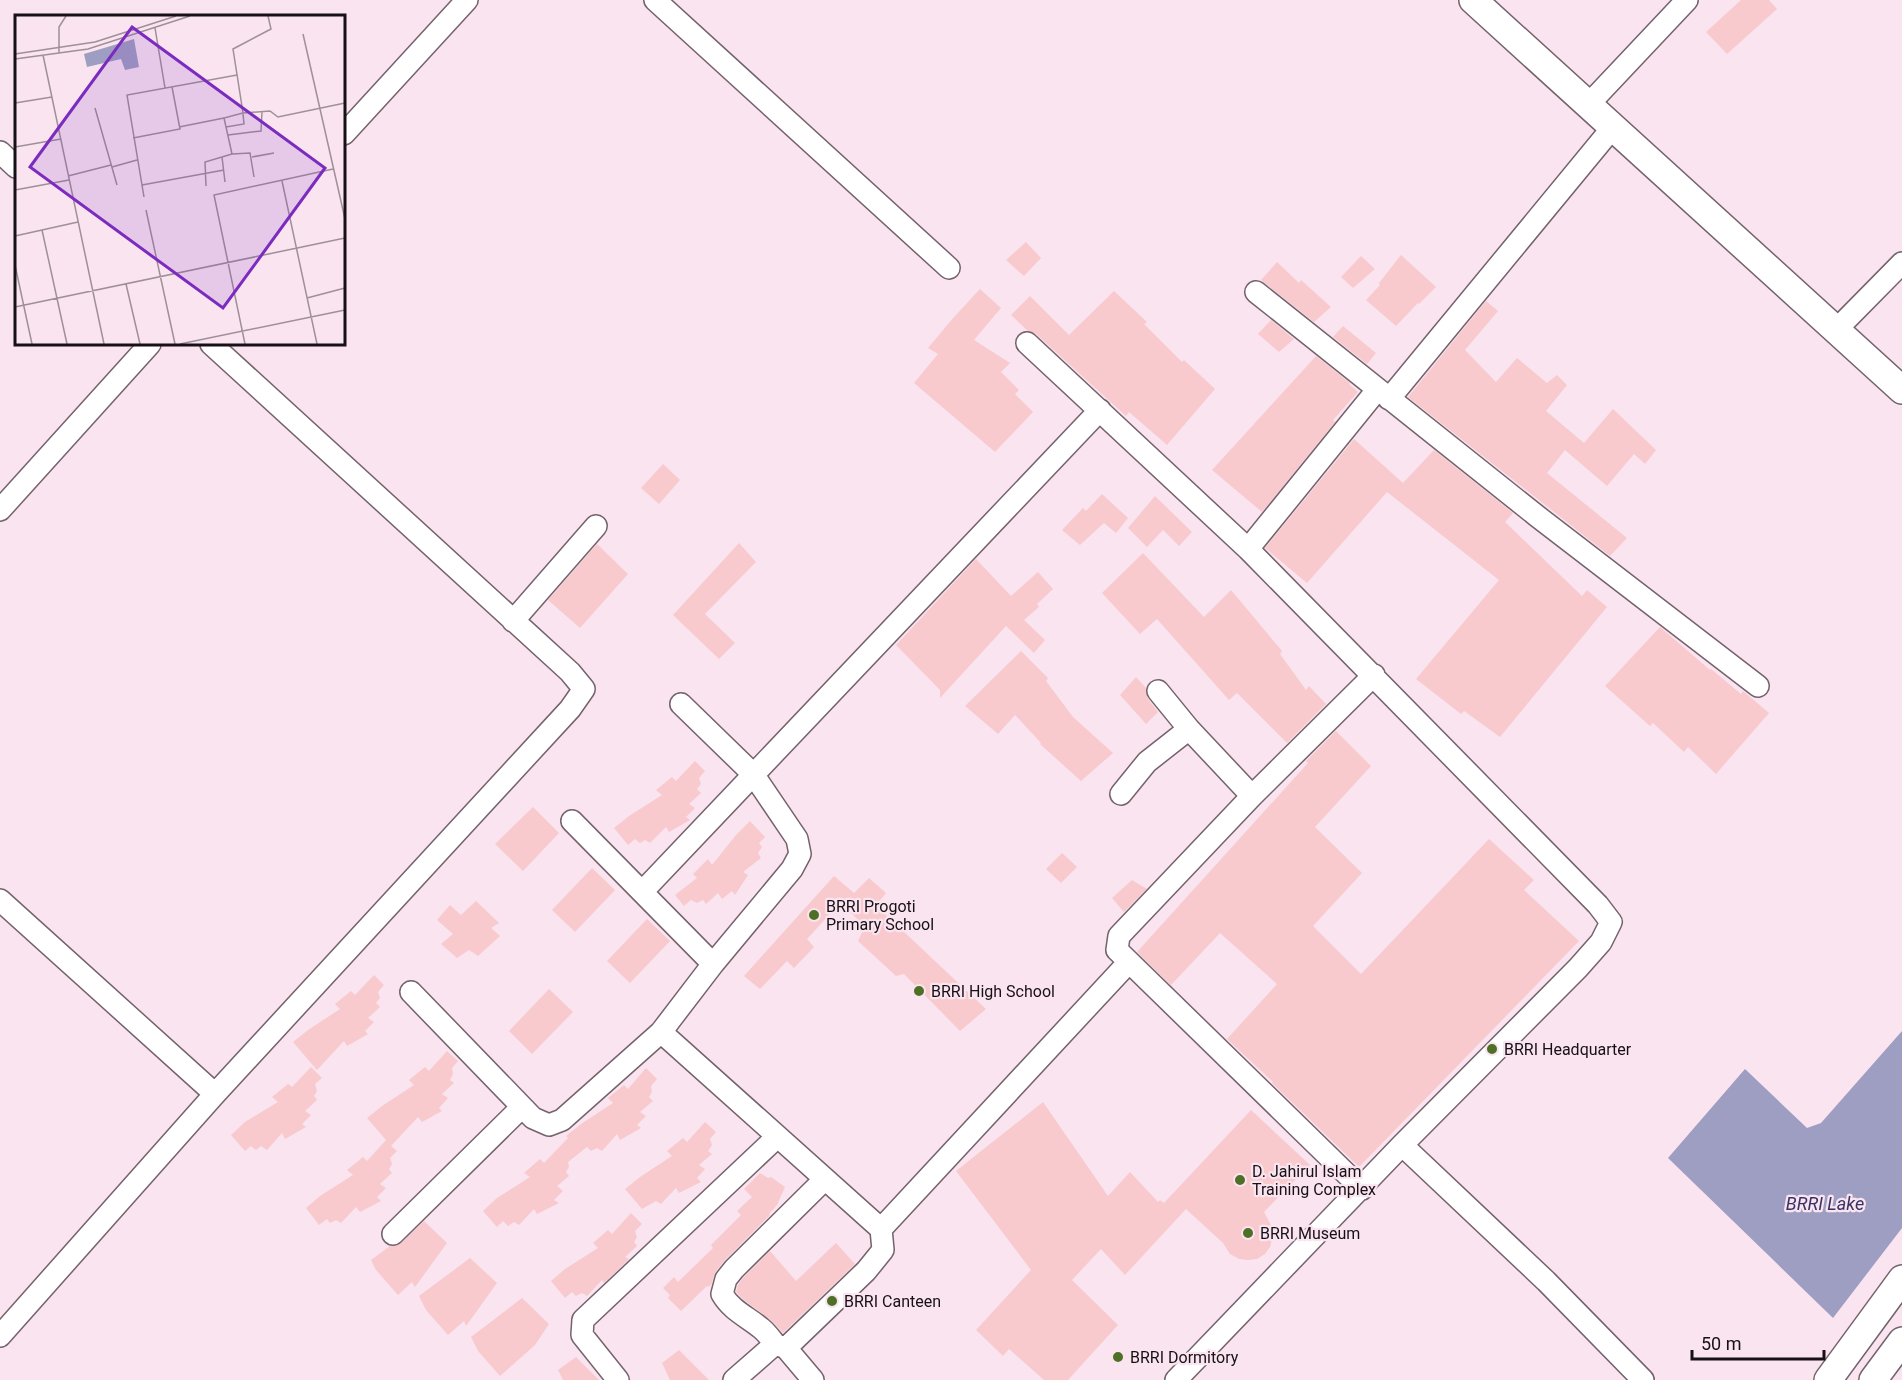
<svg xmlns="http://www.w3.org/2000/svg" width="1902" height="1380" font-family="Roboto,sans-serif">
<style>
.water{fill:#9e9dc2}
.building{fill:#f8cacd}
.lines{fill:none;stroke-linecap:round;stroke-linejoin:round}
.minor-casing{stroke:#74626c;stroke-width:24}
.major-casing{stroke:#74626c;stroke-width:30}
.minor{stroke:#fff;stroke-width:21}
.major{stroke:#fff;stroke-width:27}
.poi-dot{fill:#4d6f26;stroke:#f9e4f0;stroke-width:2}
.labels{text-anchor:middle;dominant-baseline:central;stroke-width:4.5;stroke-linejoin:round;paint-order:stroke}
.poi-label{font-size:16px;fill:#171014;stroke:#f9e4f0;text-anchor:start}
.water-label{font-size:18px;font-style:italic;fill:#373364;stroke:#f9e4f0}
.inset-road{fill:none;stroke:#9f8f98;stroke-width:1.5}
.view{fill:#7b2cbf;fill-opacity:0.15;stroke:#7b2cbf;stroke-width:3}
.inset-edge{fill:none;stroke:#171014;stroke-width:3}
</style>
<rect width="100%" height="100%" fill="#f9e4f0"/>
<path class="water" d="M1902,1031V1228L1833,1318L1668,1158L1745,1069L1807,1128L1821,1123Z"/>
<path class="building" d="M1741,0H1769L1777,9L1727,54L1706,32Z
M1026,242L1041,258L1024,276L1006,260Z
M1401,255L1436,287L1419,304L1418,303L1396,326L1366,300L1380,285L1379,283Z
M1361,256L1375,269L1353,288L1341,277Z
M1277,262L1299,283L1301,280L1331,307L1314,322L1261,280Z
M980,289L1001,308L974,340L1010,363L1001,372L1019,390L1015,394L1033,412L995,452L914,383L938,354L928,348L954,317Z
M1114,291L1147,322L1144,324L1182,362L1184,360L1215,389L1167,445L1129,412L1126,416L1036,334L1028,331L1011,315L1030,296L1069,335Z
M1486,301L1498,311L1465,350L1496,382L1517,358L1547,383L1557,375L1567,385L1546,411L1584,443L1613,409L1656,450L1645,464L1634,454L1607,486L1565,450L1547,473L1627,538L1610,556L1408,397Z
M1271,320L1294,339L1279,352L1258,334Z
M1343,326L1376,353L1367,364L1333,337Z
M1316,356L1350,383L1349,384L1358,392L1333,420L1335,422L1262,512L1212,470Z
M1354,439L1403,483L1434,450L1513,513L1505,522L1582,596L1587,590L1607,607L1500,737L1464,711L1461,714L1416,679L1499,580L1387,492L1307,583L1265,548Z
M663,464L680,480L659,504L641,488Z
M1102,494L1128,518L1116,533L1104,523L1080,545L1062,530L1083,508L1086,511Z
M1155,496L1192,532L1179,546L1163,530L1147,547L1128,528Z
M739,543L756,562L705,614L735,643L719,659L673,615Z
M597,544L628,574L580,628L548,600Z
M1143,553L1204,617L1231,590L1282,651L1280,654L1306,690L1309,686L1326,704L1287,743L1237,693L1229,700L1157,619L1140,634L1102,593Z
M976,559L1011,596L1038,572L1053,589L1037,604L1039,607L1024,620L1045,640L1034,653L1006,626L940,698V690L896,645Z
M1660,627L1710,670L1711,669L1741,694L1743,691L1769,713L1716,774L1688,747L1684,752L1653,723L1650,726L1605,686Z
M1021,651L1048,678L1046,681L1073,717L1113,753L1081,781L1040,744L1041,743L1015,715L998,734L965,706Z
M1136,677L1146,688L1148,699L1158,712L1146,724L1120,695Z
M1336,731L1371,766L1315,827L1362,873L1313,926L1361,974L1489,839L1534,880L1524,890L1579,941L1359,1167L1272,1083L1273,1082L1227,1039L1277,984L1220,933L1171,985L1137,952L1308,763L1306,761Z
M695,761L705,771L699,778L701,784L697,789L701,793L689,804L695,808L686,817L690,820L669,832L666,827L650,843L645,840L640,843L635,839L628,845L614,828L629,816L662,795L656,790L672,777L676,781Z
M533,807L559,833L523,871L495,844Z
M750,821L765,837L759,843L762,847L758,853L761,858L743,872L748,875L735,895L732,891L722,899L718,893L706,904L703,900L697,903L691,900L684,906L675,895L697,878L693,874L708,859L712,865L736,835Z
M1062,853L1077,867L1061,883L1046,869Z
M592,868L615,890L575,932L552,910Z
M834,876L854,893L869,878L886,893L877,904L886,915L986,1009L960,1031L904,974L896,976L858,941L865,926L840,903L807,939L814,947L794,968L787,961L760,989L744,976Z
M1132,880L1147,889L1124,912L1112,898Z
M476,901L499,923L491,928L500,936L478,956L469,950L457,958L441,944L453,934L437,920L450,905L461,915Z
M647,919L670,941L630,983L607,961Z
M374,975L384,985L378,992L380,998L376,1003L380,1007L368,1018L374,1022L365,1031L368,1034L347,1046L344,1041L317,1070L293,1042L308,1030L340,1009L335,1004L351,991L355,995Z
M549,989L573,1012L532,1054L509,1031Z
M447,1051L458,1061L452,1068L453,1074L450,1080L454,1083L442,1094L448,1098L439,1108L442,1111L422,1122L418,1117L391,1146L397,1151L390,1158L392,1164L389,1169L392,1173L380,1184L386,1188L377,1197L381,1201L360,1212L356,1207L341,1223L336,1220L330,1223L327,1219L319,1225L306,1208L320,1196L353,1175L347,1170L363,1157L367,1161L386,1140L367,1118L382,1106L414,1085L409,1080L425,1067L429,1071Z
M311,1067L322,1078L315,1084L317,1091L314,1096L317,1100L305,1111L311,1115L302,1124L306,1127L285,1139L282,1133L267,1150L261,1146L256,1150L251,1146L245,1151L231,1135L245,1122L278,1102L272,1097L288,1084L292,1087Z
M646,1068L657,1079L651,1086L652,1092L649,1097L653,1101L640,1112L646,1116L637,1125L641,1128L620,1140L617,1134L602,1151L597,1148L591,1151L587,1147L568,1162L569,1167L566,1172L569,1176L557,1186L563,1191L554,1200L559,1203L537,1214L534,1209L519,1225L514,1222L508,1226L503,1221L497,1227L483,1211L497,1198L530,1177L524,1173L540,1159L544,1163L568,1138L566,1136L581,1124L613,1103L608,1098L624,1085L628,1089Z
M1043,1102L1108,1196L1130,1172L1158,1202L1160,1200L1164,1203L1251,1110L1310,1165L1264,1212L1272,1227L1273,1235L1270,1247L1265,1254L1257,1259L1248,1260L1239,1259L1230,1254L1223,1243L1186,1209L1125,1275L1101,1249L1072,1280L1118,1325L1068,1380H1044L1009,1349L1003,1356L976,1330L1031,1270L956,1171Z
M705,1122L716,1132L710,1139L712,1145L708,1151L712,1154L699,1165L705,1169L697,1178L701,1182L679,1193L676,1188L661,1204L656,1201L642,1209L625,1189L640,1177L672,1156L667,1151L683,1138L687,1142Z
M760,1173L768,1178L771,1177L785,1187L777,1205L769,1214L770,1215L724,1261L716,1271L711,1285L708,1287L707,1286L681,1311L668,1298L670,1295L663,1288L674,1277L678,1282L713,1248L711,1245L741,1215L737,1211L752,1197L744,1189Z
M631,1213L642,1224L635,1231L637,1237L634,1242L637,1246L625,1257L629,1259L604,1283L602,1280L587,1296L582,1293L576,1296L572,1292L565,1298L551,1281L565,1269L598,1248L593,1243L608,1230L612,1234Z
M424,1221L447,1243L415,1287L412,1282L398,1295L376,1270L371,1260L390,1246H396L401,1243Z
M836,1243L855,1264L783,1333L772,1321L744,1300L736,1292L738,1285L743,1278L770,1251L796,1281Z
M470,1258L497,1283L466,1326L464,1321L448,1335L426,1310L419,1296Z
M522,1298L549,1324L535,1345L500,1376L478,1351L471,1337Z
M679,1350L709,1380H670L662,1363Z
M576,1357L599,1380H563L558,1370Z"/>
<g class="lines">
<g class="minor-casing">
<path id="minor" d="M655,0L949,268
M1588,105L1687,0
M344,134L467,0
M0,152L16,167
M1256,292L1537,516L1758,686
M1836,330L1902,263
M1027,343L1248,549L1598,905L1611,922L1601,942L1578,968L1402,1145L1176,1380
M1389,399L1613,127
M0,510L150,344
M1248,549L1377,390
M513,621L596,526
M1158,691L1189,729L1252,796
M1121,794L1147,762L1189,729
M572,821L713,964
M642,892L1100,410
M0,900L215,1094
M411,992L533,1118L549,1125L562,1120L661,1032L713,964L792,869L800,854L797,839L753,774L681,704
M661,1032L881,1229L883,1250L866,1271L786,1348L813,1380
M1402,1145L1546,1281L1643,1380
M1362,1189L1117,950L1119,936L1252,796L1374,675
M881,1229L1129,962
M393,1234L522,1107
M0,1336L215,1094L570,709L584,689L570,672L211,344
M775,1344C771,1339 767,1333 762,1329C748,1317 732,1311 722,1294L726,1279L734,1269L825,1179
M618,1380L582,1335L583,1320L777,1137
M734,1380L775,1344L786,1348"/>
</g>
<g class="major-casing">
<path id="major" d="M1473,0L1902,390
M1828,1380L1902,1279
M1873,1380L1902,1341"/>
</g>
<use href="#minor" class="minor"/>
<use href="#major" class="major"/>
</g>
<g class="poi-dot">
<circle cx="814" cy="915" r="6"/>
<circle cx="919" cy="991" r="6"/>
<circle cx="1492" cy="1049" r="6"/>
<circle cx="1240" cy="1180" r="6"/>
<circle cx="1248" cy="1233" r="6"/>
<circle cx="832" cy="1301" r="6"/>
<circle cx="1118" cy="1357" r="6"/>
</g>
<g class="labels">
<g class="poi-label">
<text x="826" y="906">BRRI Progoti<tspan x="826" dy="18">Primary School</tspan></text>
<text x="931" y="991">BRRI High School</text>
<text x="1504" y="1049">BRRI Headquarter</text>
<text x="1252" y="1171">D. Jahirul Islam<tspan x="1252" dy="18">Training Complex</tspan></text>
<text x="1260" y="1233">BRRI Museum</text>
<text x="844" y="1301">BRRI Canteen</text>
<text x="1130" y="1357">BRRI Dormitory</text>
</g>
<g class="water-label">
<text x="1825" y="1203">BRRI Lake</text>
</g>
</g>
<g transform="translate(15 15)">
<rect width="330" height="330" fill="#f9e4f0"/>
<path d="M119,24L124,52L110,55L106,44L72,52L69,39Z" fill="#9e9dc2"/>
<path class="inset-road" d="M140,13L150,73M288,19L330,204M44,38V12L51,1M0,39L80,27L161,1M28,40L89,329M0,44L73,34L175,1M0,88L37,82M80,93L102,170M228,98L255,96L263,102L330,88M164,112L209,103M211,112L229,109L228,99M213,120L246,116L247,97M118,123L165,114L157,72M0,132L46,124M217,139L209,103L228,98L218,34L256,14L253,1M207,142L210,167M237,142L259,138M97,152L122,145M53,161L96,150M267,166L302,329M127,170L209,155M191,171L190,147L217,139L235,138L239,162M0,175L54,165M129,182L112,80L222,60M131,195L160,329M27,215L52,329M0,221L63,207M0,250L17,329M111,269L125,329M292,283L330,273M0,292L330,223M165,329L330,295M230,329L199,180L318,154"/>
<path class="view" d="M117,12L310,153L208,293L15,152Z"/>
<rect width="330" height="330" class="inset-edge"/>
</g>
<path d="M1692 1350v9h132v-9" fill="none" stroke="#171014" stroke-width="3"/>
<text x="1701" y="1350" font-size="18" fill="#171014" stroke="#f9e4f0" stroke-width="4.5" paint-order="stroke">50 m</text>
</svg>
